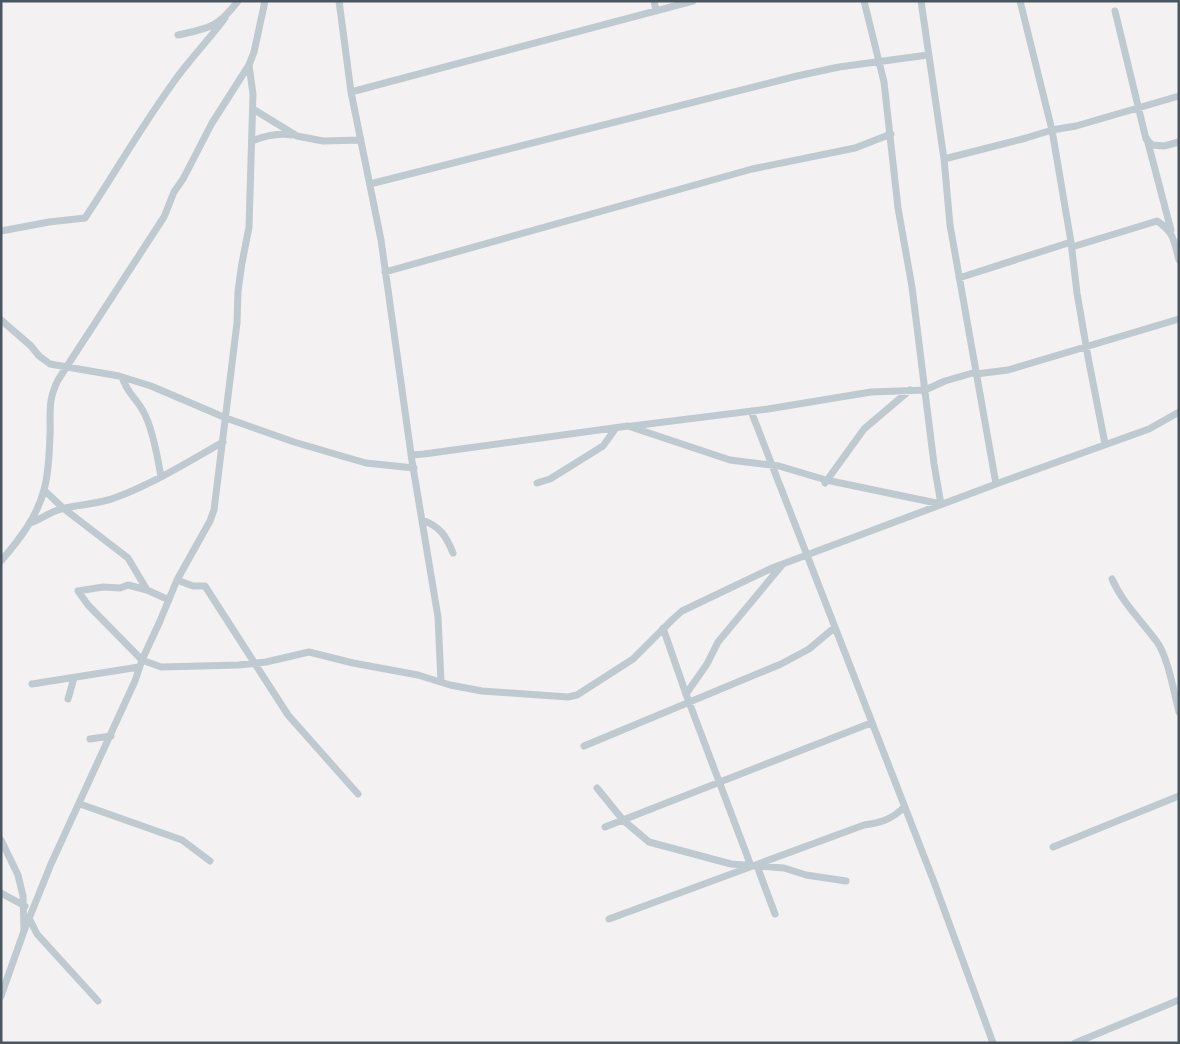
<svg xmlns="http://www.w3.org/2000/svg" width="1180" height="1044" font-family="'Source Sans 3',sans-serif">
<style>
.lines{fill:none;stroke-linecap:round;stroke-linejoin:round}
.minor{stroke:#bfc9d0;stroke-width:7}
</style>
<rect width="100%" height="100%" fill="#f4f1f2"/>
<g class="lines">
<path class="minor" d="M339,1L351,92L381,240L412,461L438,617L441,682
M654,1L656,11
M921,1L944,159L950,225L996,484
M1020,1L1052,130L1071,242L1077,293L1088,357L1105,444
M1115,11L1146,139L1152,145L1164,146L1179,142
M178,35C210,28 217,28 238,1
M351,92L693,1
M253,109L297,136L323,141L361,140
M1147,139L1171,230
M252,141C264,136 279,133 292,135
M944,159L1026,138L1052,130L1076,126L1179,96
M370,184L797,76L839,67L928,55
M1,231L49,222L85,218C115,173 141,127 173,83C189,60 208,41 225,18
M1072,247L1157,221C1174,232 1174,241 1179,260
M385,272L752,169L855,148L891,134
M959,278L1071,242
M1,320L31,346L39,356L50,364L119,376L151,386L226,418L294,442L352,459L366,463L414,468
M976,374L1008,370L1179,319
M122,377C127,393 136,398 143,411C152,426 158,459 161,477
M751,411L934,882L993,1043
M632,426L768,409L871,392L925,390L945,381L976,372
M411,455L424,454L628,426L730,460L779,466L826,480L941,504L934,464L912,287L898,208L884,82L864,1
M537,483L550,479L603,446L616,428
M825,483L864,429L910,390
M44,490L63,508L128,558L147,590L169,600
M422,520C440,526 446,536 453,553
M30,523C42,519 52,510 65,508C83,504 100,504 117,497C154,483 188,462 223,442
M1,561C19,540 37,517 44,490C49,472 49,454 50,436C51,413 47,402 58,380L164,217L174,192L183,179L212,123L249,65
M1112,579C1123,604 1142,621 1157,642C1168,657 1174,693 1179,712
M177,580L193,586H205L288,715L358,794
M147,590L128,585L120,588L103,587L78,591L88,605L142,660L161,667L239,665L266,662L309,652L353,663L418,675L450,685L482,691L568,697L577,695L633,659L673,619L682,611L772,568L996,484L1149,429L1179,412
M663,628L686,694L751,866
M32,684L139,667
M686,694L707,664L718,642L782,565
M68,699L74,678
M90,739L111,736
M584,746L781,664L809,649L834,628
M597,788L623,820L649,842L731,864L784,868L806,875L846,881
M80,804L182,840L210,861
M605,827L871,723
M1,840L18,875L23,896L24,930
M1053,847L1179,796
M757,866L775,914
M1,893L25,906
M609,919L864,825C880,823 893,819 904,807
M30,920L37,934L98,1001
M1,996L24,931L51,864L135,681L142,660L160,621L177,580L210,521L214,510L237,323L238,291L242,263L249,227L253,94L249,65L254,52L265,1
M1075,1043L1179,1000"/>
</g>
<rect width="1180" height="1044" fill="none" stroke="#49565f" stroke-width="5"/>
</svg>
